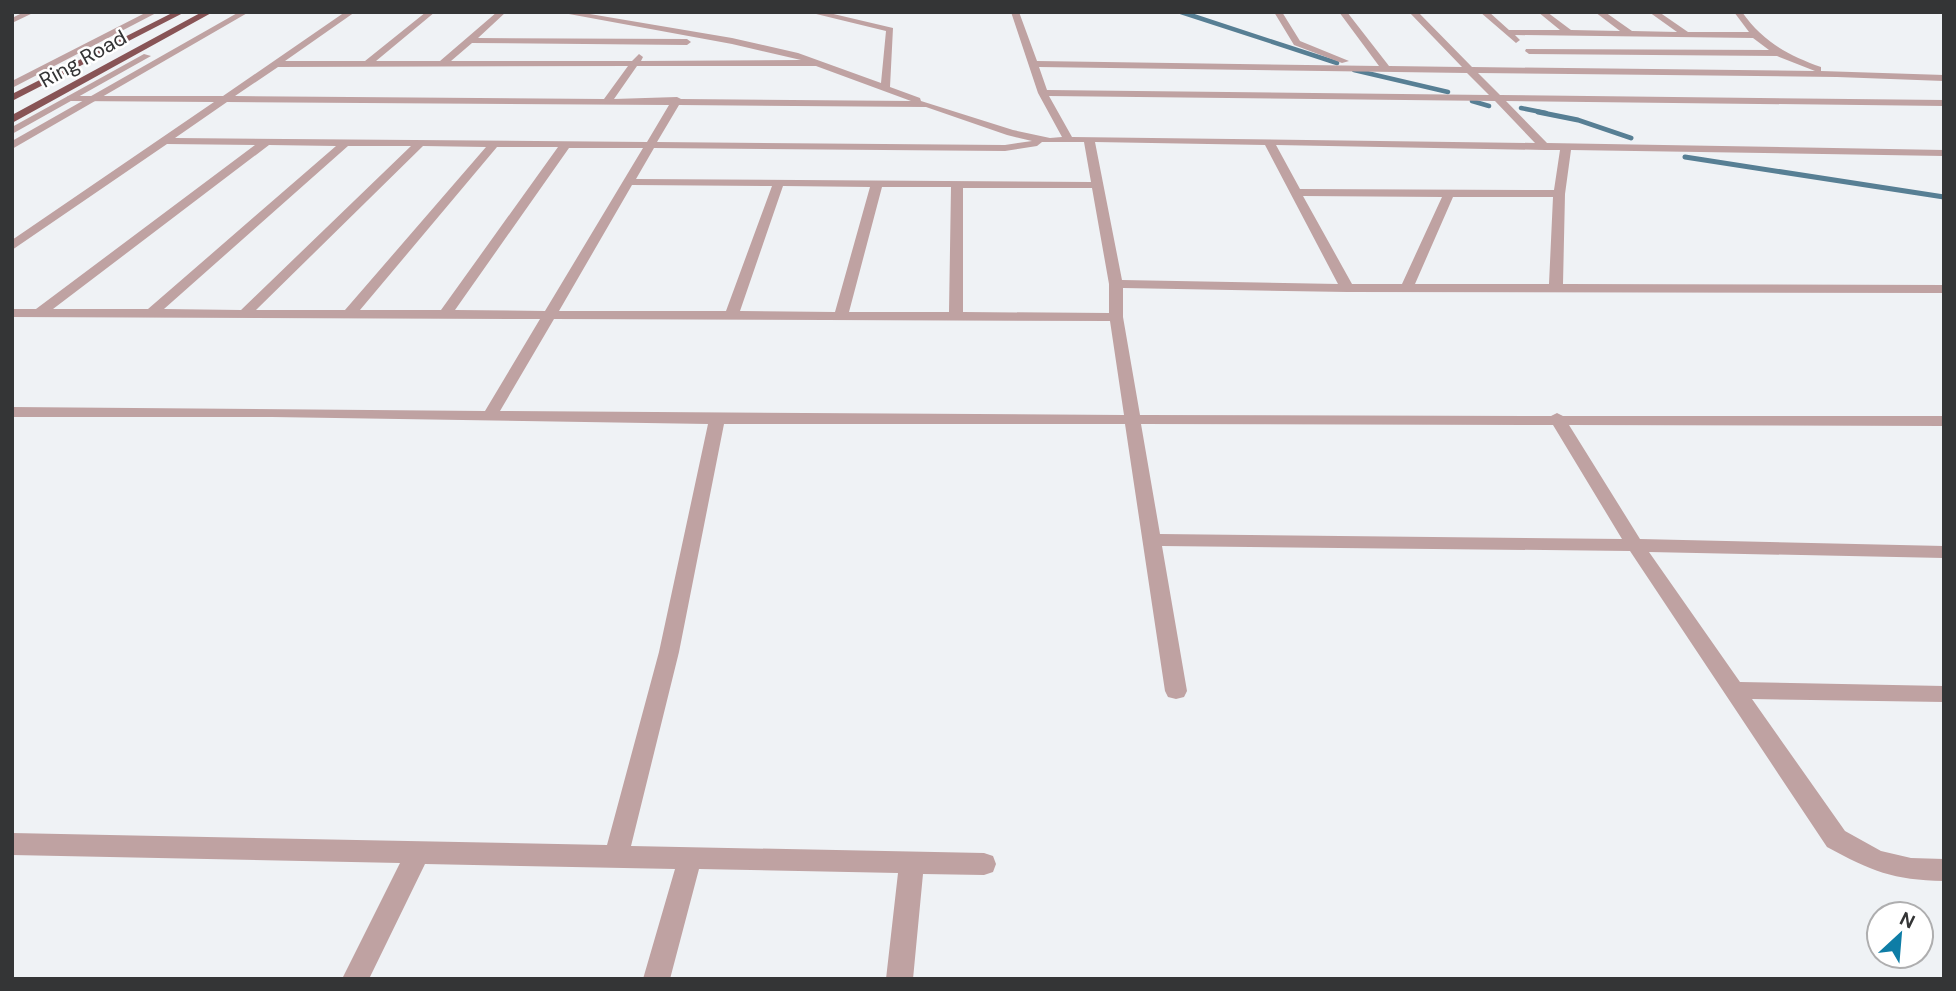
<svg xmlns="http://www.w3.org/2000/svg" width="1956" height="991" font-family="'DM Sans',sans-serif">
<style>
.lines{fill:none;stroke-linecap:round;stroke-linejoin:round}
.stream-far1{stroke:#577f94;stroke-width:4.5}
.stream{stroke:#577f94;stroke-width:5}
.minor{fill:#bfa2a2;fill-rule:evenodd}
.tertiary{fill:#bfa2a2;fill-rule:evenodd}
.trunk{fill:#885456;fill-rule:evenodd}
.labels{text-anchor:middle;dominant-baseline:central;stroke-width:5;stroke-linejoin:round;paint-order:stroke}
.far-street-label{font-size:21px;fill:#343536;stroke:#fff}
</style>
<rect width="100%" height="100%" fill="#eff2f5"/>
<g class="lines">
<path class="stream-far1" d="M1181,12L1337,63
M1354,70L1448,92
M1472,101L1489,106
M1521,108L1546,113"/>
<path class="stream" d="M1538,112L1578,120L1631,138
M1685,157L1944,197"/>
<path class="minor" d="M24,12H35L12,23V18Z
M345,12H355L285,61H365L426,12H435L376,61H440L497,12H506L478,38L687,39L691,42L687,45L472,43L451,61H632L639,54L643,57L641,61L801,60L732,44L558,12H578L732,38L798,53L881,83L886,31L808,12H825L893,28L890,87L920,98L921,101L1013,130L1050,138L1062,137L1038,93L1011,12H1019L1037,61L1379,66L1339,12H1347L1389,66L1462,67L1409,12H1418L1472,67L1815,71L1777,56L1529,54L1525,51L1526,49L1769,50L1753,38L1515,35L1520,40L1516,43L1480,12H1489L1509,30H1560L1538,12H1547L1571,30L1620,31L1595,12H1605L1632,31L1677,32L1649,12H1659L1688,32H1749L1734,12H1742C1763,42 1788,55 1821,67V71L1944,75V81L1837,77L1478,73L1500,95L1944,100V106L1506,101L1547,143L1944,150V156L1571,150L1565,194L1563,284L1944,285V293L1347,292L1123,288V317L1140,415L1551,416L1557,413L1563,416H1944V426L1569,425L1640,539L1944,546V558L1649,552L1740,682L1944,686V702L1752,699L1845,831L1881,851L1911,858L1944,859V881C1893,880 1871,871 1827,847L1630,551L1162,546L1187,691L1184,697L1176,699L1168,697L1165,691L1125,424H724L679,652L631,846L984,853L993,856L996,864L993,872L984,875L923,874L913,979H886L898,873L699,869L670,979H643L675,869L425,864L369,979H342L400,863L12,855V833L607,845L659,652L708,424L272,417H12V407L485,411L540,319L12,317V309H36L255,145L167,144L12,250V240L214,102L71,101L66,98L68,96H223ZM628,66L604,99L235,96L278,67ZM637,66H816L911,101L681,99L677,97L614,99ZM1039,67L1467,73L1489,95L1047,90ZM1049,96L1495,101L1535,143L1072,137ZM227,102L669,105L647,142L175,138ZM679,105L926,107L1007,135L1032,141L1005,145L657,142ZM1042,142H1084L1091,182L636,179L654,148L1005,151L1037,146ZM1095,142L1265,145L1338,284L1122,280ZM269,145L336,146L148,309H53ZM1276,145L1545,150H1560L1554,190L1300,189ZM348,146H411L241,310L164,309ZM423,146L486,147L345,310H256ZM497,147H558L441,310H360ZM569,148H643L545,311L455,310ZM632,185L772,186L726,311H559ZM783,186L870,187L835,312L740,311ZM882,187H951L949,312H849ZM963,188H1092L1109,284V313L963,312ZM1303,196L1442,197L1402,284H1352ZM1453,197H1553L1549,284H1415ZM554,319L1110,321L1124,415L500,411ZM1141,424L1553,425L1622,539L1160,534Z
M1274,12H1282L1300,41L1349,61L1342,63L1294,45Z"/>
<path class="tertiary" d="M147,12H158L12,88V81Z
M239,12H249L12,149V141Z
M144,54L151,56L12,134V127Z"/>
<path class="trunk" d="M174,12H185L12,101V94Z
M202,12H213L12,123V115Z"/>
</g>
<g class="labels">
<g class="far-street-label">
<text transform="translate(83 59) rotate(-29)">Ring Road</text>
</g>
</g>
<rect width="1956" height="991" fill="none" stroke="#343536" stroke-width="28"/>
<g transform="translate(1900 935) rotate(26)"><circle r="33" fill="#ffffff" stroke="#aeaeaf" stroke-width="2"/>
<path d="M0-5L12 26L0 18L-12 26Z" fill="#0e7da6"/>
<text y="-10" font-size="19" font-weight="bold" text-anchor="middle" fill="#343536">N</text>
</g>
</svg>
